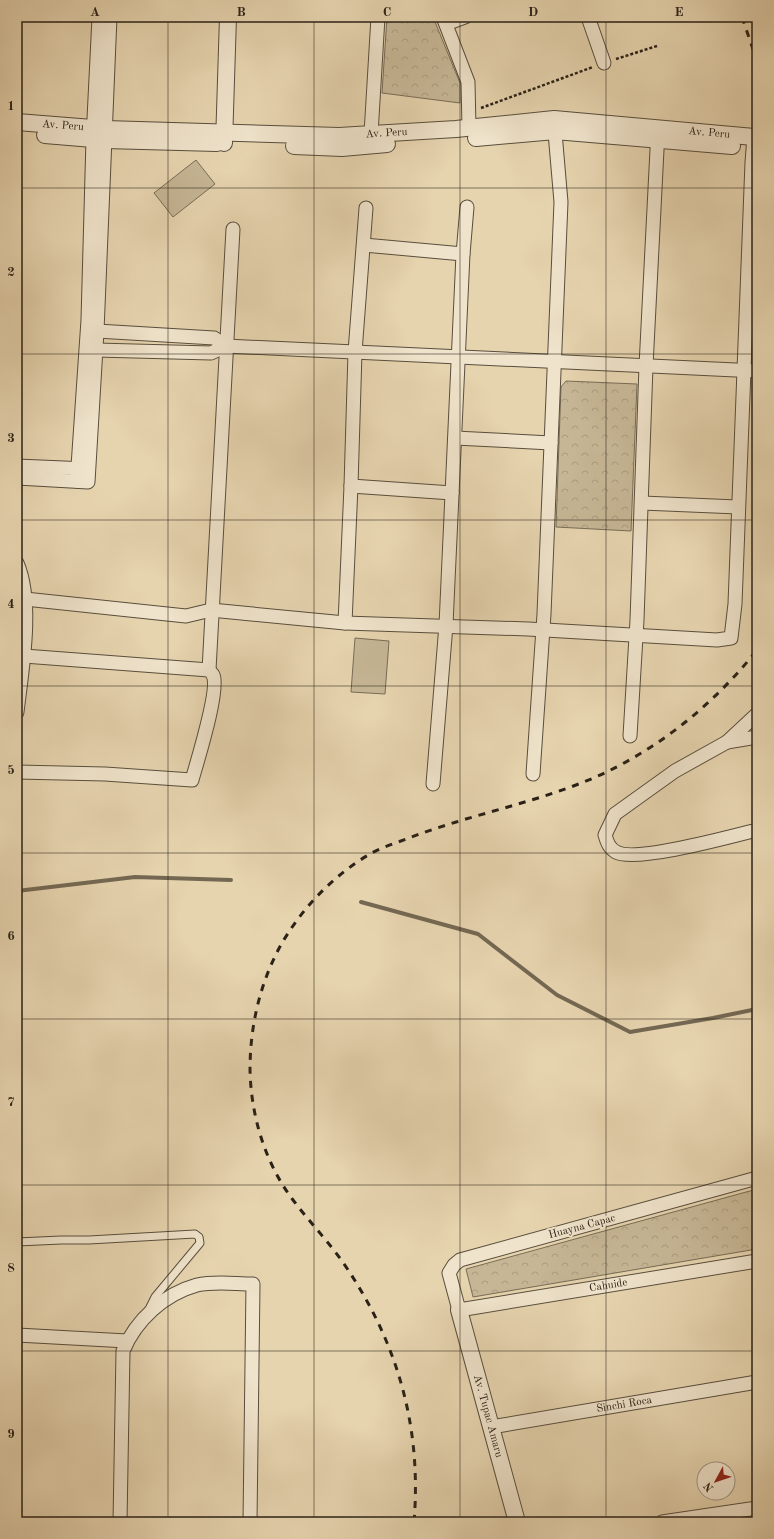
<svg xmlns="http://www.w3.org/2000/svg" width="774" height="1539" font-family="'Old Standard TT',serif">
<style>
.park{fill:url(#park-crowns);stroke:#786c56}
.garden{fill:#c6b695;stroke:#786c56}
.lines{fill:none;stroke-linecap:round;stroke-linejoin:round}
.stream{stroke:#746853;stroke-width:4}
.service-casing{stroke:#594e3d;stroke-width:9}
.minor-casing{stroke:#594e3d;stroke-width:15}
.tertiary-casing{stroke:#594e3d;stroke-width:18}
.path{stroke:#2a2117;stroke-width:2.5;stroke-dasharray:3 2;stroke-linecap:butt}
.service{stroke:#efe3cb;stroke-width:7}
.minor{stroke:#efe3cb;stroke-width:13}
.tertiary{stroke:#efe3cb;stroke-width:16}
.rail{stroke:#2a2117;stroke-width:3;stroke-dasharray:7 7;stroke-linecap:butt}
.grid{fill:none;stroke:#2a2117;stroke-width:1;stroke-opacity:0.55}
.labels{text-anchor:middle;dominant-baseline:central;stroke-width:4;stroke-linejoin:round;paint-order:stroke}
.street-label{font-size:11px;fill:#2a2117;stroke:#efe3cb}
.neatline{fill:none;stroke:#2a2117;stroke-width:1.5}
.grid-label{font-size:13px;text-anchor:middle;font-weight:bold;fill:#2a2117}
</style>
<defs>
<pattern id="park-crowns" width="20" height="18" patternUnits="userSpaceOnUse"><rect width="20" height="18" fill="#c6b695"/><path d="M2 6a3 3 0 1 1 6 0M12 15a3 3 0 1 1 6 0" fill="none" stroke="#aa9c80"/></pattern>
</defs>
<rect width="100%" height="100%" fill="#e6d4af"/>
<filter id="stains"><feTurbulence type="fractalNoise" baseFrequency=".005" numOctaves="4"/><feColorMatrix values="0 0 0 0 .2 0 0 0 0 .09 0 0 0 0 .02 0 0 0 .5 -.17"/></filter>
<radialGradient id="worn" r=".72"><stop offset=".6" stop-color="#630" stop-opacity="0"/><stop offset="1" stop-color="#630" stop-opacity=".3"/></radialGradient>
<path class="park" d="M387,17H433L460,83V103L382,93Z
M566,381L637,384L631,531L556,527L561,387Z
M757,1189V1249L473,1297L466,1269Z"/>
<path class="garden" d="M196,160L215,184L173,217L154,193Z
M355,638L389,641L385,694L351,692Z"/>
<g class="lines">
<path class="stream" d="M17,891L135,877L231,880
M361,902L478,934L557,995L630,1032L713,1018L757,1009"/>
<g class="service-casing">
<path id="service" d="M17,1242L61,1240H89L195,1234L199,1237L200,1243L155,1297L149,1309"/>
</g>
<g class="minor-casing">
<g id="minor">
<path d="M443,17L468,82L469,128"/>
<path d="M588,17L604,63"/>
<path d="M446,24L465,17"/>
<path d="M371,134L378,17"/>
<path d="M364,245L463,254"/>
<path d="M97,331L214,338L226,346"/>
<path d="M96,350L211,353L226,346L757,371"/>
<path d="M455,438L551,443"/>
<path d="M17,466L87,469"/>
<path d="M17,478L88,482L97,331L110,17"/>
<path d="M77,481L88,320L93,139L99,17"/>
<path d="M351,486L452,493"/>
<path d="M642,503L738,507"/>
<path d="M17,563C34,602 22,670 17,712"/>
<path d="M25,599L186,616L211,610L345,623L528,629L717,640L731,638L735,604L752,162L754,137L757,136"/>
<path d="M345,623L351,486L355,352L366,208"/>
<path d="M209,670L233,229"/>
<path d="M757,714L727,742L675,771L615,814L605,835C607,842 609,848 616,852C635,863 733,836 757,830"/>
<path d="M630,736L637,620L646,366L658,130"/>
<path d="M727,742L757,737"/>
<path d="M17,772L105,774L192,780C197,762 220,689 213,675C212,673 210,672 209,670L24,656"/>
<path d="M533,774L544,614L561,202L554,121"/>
<path d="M433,784L446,625L463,254L467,207"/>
<path id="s1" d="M757,1178L460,1260L454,1265L449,1273L459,1310L757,1261"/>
<path d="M17,1335L127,1341"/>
<path id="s2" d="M491,1427L757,1382"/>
<path d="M120,1522L123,1351C136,1320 164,1294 197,1285C215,1281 235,1284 253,1284L250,1522"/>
<path d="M662,1522L757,1508"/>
</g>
</g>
<g class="tertiary-casing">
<g id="tertiary">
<path id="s3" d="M17,122L105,129L339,136L456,129L554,119L754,137"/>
<path d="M45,135L105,140L217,143"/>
<path d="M476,138L555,131L732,146"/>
<path d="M224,143L228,17"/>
<path d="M294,146L342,148L387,144"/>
<path id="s4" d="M459,1310L517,1522"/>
</g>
</g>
<path class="path" d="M616,59L657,46
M481,108L593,67"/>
<use href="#service" class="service"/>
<use href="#minor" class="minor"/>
<use href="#tertiary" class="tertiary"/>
<path class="rail" d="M742,17L757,61
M414,1522C422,1426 397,1340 342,1261C327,1240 308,1220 293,1200C265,1163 251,1116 250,1070C250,1026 260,982 282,943C303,907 334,875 370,854C382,847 396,843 409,838C471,814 537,803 598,776C660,748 715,703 757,650"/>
</g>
<path class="grid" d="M168,17V1522M314,17V1522M460,17V1522M606,17V1522M17,188H757M17,354H757M17,520H757M17,686H757M17,853H757M17,1019H757M17,1185H757M17,1351H757"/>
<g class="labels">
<g class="street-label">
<text stroke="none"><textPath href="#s3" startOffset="46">Av. Peru</textPath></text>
<text stroke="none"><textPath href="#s3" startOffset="370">Av. Peru</textPath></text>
<text stroke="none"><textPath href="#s3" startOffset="694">Av. Peru</textPath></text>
<text transform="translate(582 1227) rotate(-15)">Huayna Capac</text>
<text stroke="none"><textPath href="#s1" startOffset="515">Cahuide</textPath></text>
<text stroke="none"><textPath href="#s2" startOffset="135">Sinchi Roca</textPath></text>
<text stroke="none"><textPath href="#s4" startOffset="110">Av. Tupac Amaru</textPath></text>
</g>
</g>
<rect width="774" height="1539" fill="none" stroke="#e6d4af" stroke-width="44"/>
<g transform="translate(716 1481) rotate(230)"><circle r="19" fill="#efe3cb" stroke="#a09583"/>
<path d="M0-3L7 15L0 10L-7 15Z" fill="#8f2418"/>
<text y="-6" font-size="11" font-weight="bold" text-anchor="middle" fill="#2a2117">N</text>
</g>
<rect x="22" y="22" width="730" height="1495" class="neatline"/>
<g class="grid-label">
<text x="95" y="16">A</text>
<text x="241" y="16">B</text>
<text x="387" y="16">C</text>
<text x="533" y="16">D</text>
<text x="679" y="16">E</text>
<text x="11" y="110">1</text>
<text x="11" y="276">2</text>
<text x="11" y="442">3</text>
<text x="11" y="608">4</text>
<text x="11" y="774">5</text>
<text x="11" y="940">6</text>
<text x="11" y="1106">7</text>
<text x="11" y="1272">8</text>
<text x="11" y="1438">9</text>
</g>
<rect width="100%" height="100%" filter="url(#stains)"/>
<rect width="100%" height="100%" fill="url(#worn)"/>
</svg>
